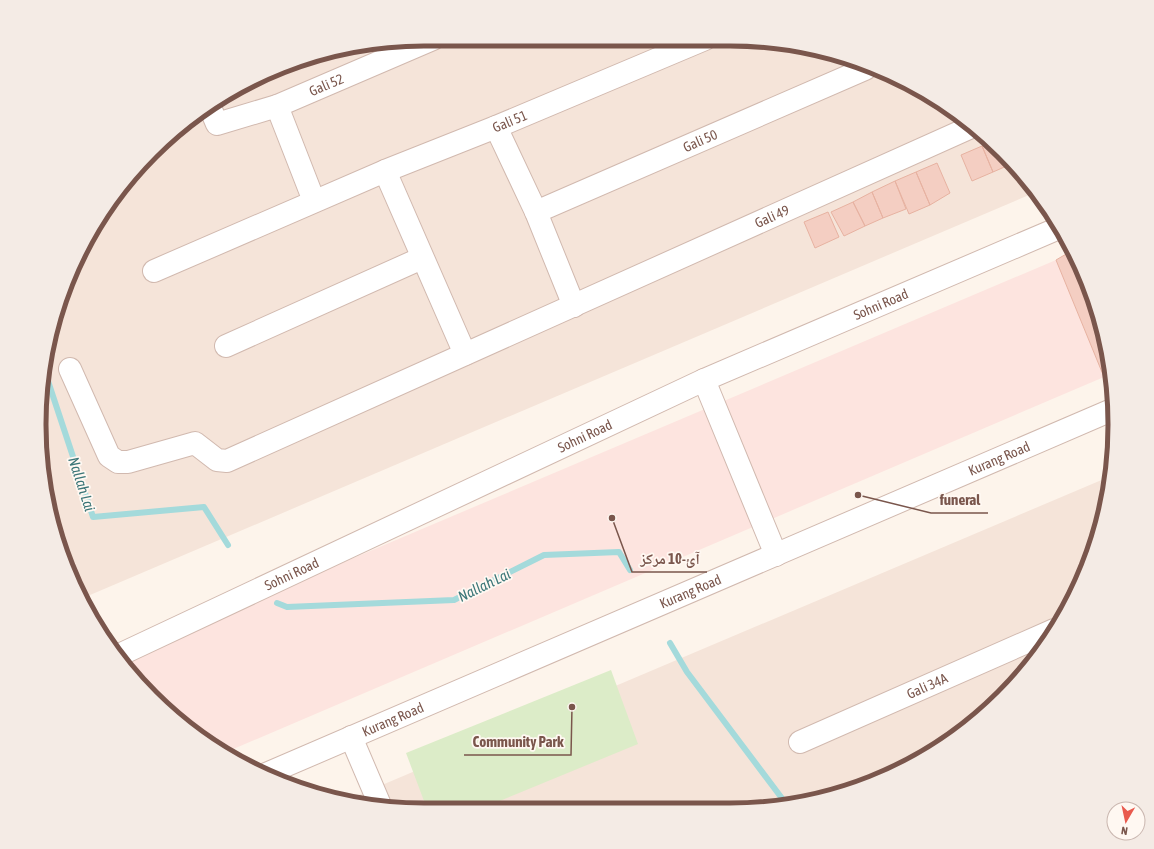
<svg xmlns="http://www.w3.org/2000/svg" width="1154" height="849" font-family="'Asap Condensed','Noto Naskh Arabic',sans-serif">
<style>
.residential{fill:#f5e4d9}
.commercial{fill:#fde4df}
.green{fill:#dcecc8}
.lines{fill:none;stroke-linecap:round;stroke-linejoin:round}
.stream{stroke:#a4dadb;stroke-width:6}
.building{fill:#f4cec2;stroke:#e7b2a1}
.minor-casing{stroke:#d1b9af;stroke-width:24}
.minor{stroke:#fff;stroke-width:22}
.labels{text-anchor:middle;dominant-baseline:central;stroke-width:3.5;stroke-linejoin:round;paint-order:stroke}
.street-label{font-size:14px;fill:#7a564c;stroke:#fff8f2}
.water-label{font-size:15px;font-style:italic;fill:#3c7678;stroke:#fff8f2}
.rim{fill:none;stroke:#7a564c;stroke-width:5}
.leader{fill:none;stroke:#7a564c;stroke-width:1.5}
.callout-dot{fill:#7a564c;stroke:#fff8f2;stroke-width:1.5}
.callout-label{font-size:15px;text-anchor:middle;font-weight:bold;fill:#7a564c;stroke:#fff8f2;stroke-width:3.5;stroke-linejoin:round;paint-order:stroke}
</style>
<rect width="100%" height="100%" fill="#fdf4eb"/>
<path class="residential" d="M425,39H730L829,52L943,104L1036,192L83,598L68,572L42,475V374L79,254L135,170L211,104L325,52Z
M1111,476L1095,548L1063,617L1019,678L964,730L877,781L780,807L399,809L349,799Z"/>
<path class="commercial" d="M1056,260L1104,377L224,753L170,714L118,658Z"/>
<path class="green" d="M611,670L638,744L480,809H427L406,753Z"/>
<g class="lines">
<path class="stream" d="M44,369L93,517L204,507L228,545
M277,603L287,607L454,600L544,555L619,552L630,570
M670,643L687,672L787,805"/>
</g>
<path class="building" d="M987,144L1009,165L993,172L982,146Z
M982,146L993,172L972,181L961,155Z
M937,163L950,193L930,205L916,172Z
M916,172L930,205L909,214L895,181Z
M895,181L906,209L883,218L872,192Z
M872,192L883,218L865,226L853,202Z
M853,202L865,226L844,236L831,212Z
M828,212L839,237L815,248L804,222Z
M1073,250L1102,325L1110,374L1104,377L1056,260Z"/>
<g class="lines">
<g class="minor-casing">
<g id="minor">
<path id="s1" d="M209,105L217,124L277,106L433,39"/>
<path d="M277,106L314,201"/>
<path d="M496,127L536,212L574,306"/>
<path d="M385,171L465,354"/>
<path id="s2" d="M536,212L865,69"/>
<path id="s3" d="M154,271L385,171L496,127L705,39"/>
<path d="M226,346L422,258"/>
<path id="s4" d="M70,369L109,456L118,462H128L195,443L217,460L227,461L969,128"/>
<path d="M704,380L776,555"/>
<path id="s5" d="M117,656L704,380L1059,228"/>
<path d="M351,737L380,805"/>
<path id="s6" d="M800,742L1054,630"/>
<path id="s7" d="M266,774L1114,409"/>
</g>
</g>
<use href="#minor" class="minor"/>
</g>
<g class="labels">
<g class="street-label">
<text stroke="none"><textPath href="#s1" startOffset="137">Gali 52</textPath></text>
<text stroke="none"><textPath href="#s3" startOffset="386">Gali 51</textPath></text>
<text stroke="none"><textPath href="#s2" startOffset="179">Gali 50</textPath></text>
<text stroke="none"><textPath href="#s4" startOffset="821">Gali 49</textPath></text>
<text stroke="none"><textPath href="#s5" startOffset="841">Sohni Road</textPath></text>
<text stroke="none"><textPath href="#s5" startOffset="517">Sohni Road</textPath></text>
<text stroke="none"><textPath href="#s7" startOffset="798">Kurang Road</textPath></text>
<text stroke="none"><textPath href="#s5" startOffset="193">Sohni Road</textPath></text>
<text stroke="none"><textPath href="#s7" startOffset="462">Kurang Road</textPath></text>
<text stroke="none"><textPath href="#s6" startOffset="139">Gali 34A</textPath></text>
<text stroke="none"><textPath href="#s7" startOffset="138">Kurang Road</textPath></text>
</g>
<g class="water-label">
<text transform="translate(82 484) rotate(72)">Nallah Lai</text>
<text transform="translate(484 585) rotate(-26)">Nallah Lai</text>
</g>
</g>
<path d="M0 0H1154V849H0ZM424 46H730A378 378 0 0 1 1108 424V425A378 378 0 0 1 730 803H424A378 378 0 0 1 46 425V424A378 378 0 0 1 424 46Z" fill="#f4ebe5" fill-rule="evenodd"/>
<path class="rim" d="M424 46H730A378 378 0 0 1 1108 424V425A378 378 0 0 1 730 803H424A378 378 0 0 1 46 425V424A378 378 0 0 1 424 46Z"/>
<path class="leader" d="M858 495L931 513H988M612 518L632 572H707M572 707L571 755H464"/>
<g class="callout-dot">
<circle cx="858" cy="495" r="4"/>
<circle cx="612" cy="518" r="4"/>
<circle cx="572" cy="707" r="4"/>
</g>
<g class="callout-label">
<text x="960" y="505">funeral</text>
<text x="670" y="564">آئ-10 مركز</text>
<text x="518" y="747">Community Park</text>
</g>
<g transform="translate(1126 821) rotate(189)"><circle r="19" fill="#fff8f2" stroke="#cab7b0"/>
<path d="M0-3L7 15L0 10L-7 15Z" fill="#e95a4e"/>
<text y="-6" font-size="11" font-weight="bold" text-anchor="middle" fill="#7a564c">N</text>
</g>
</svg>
